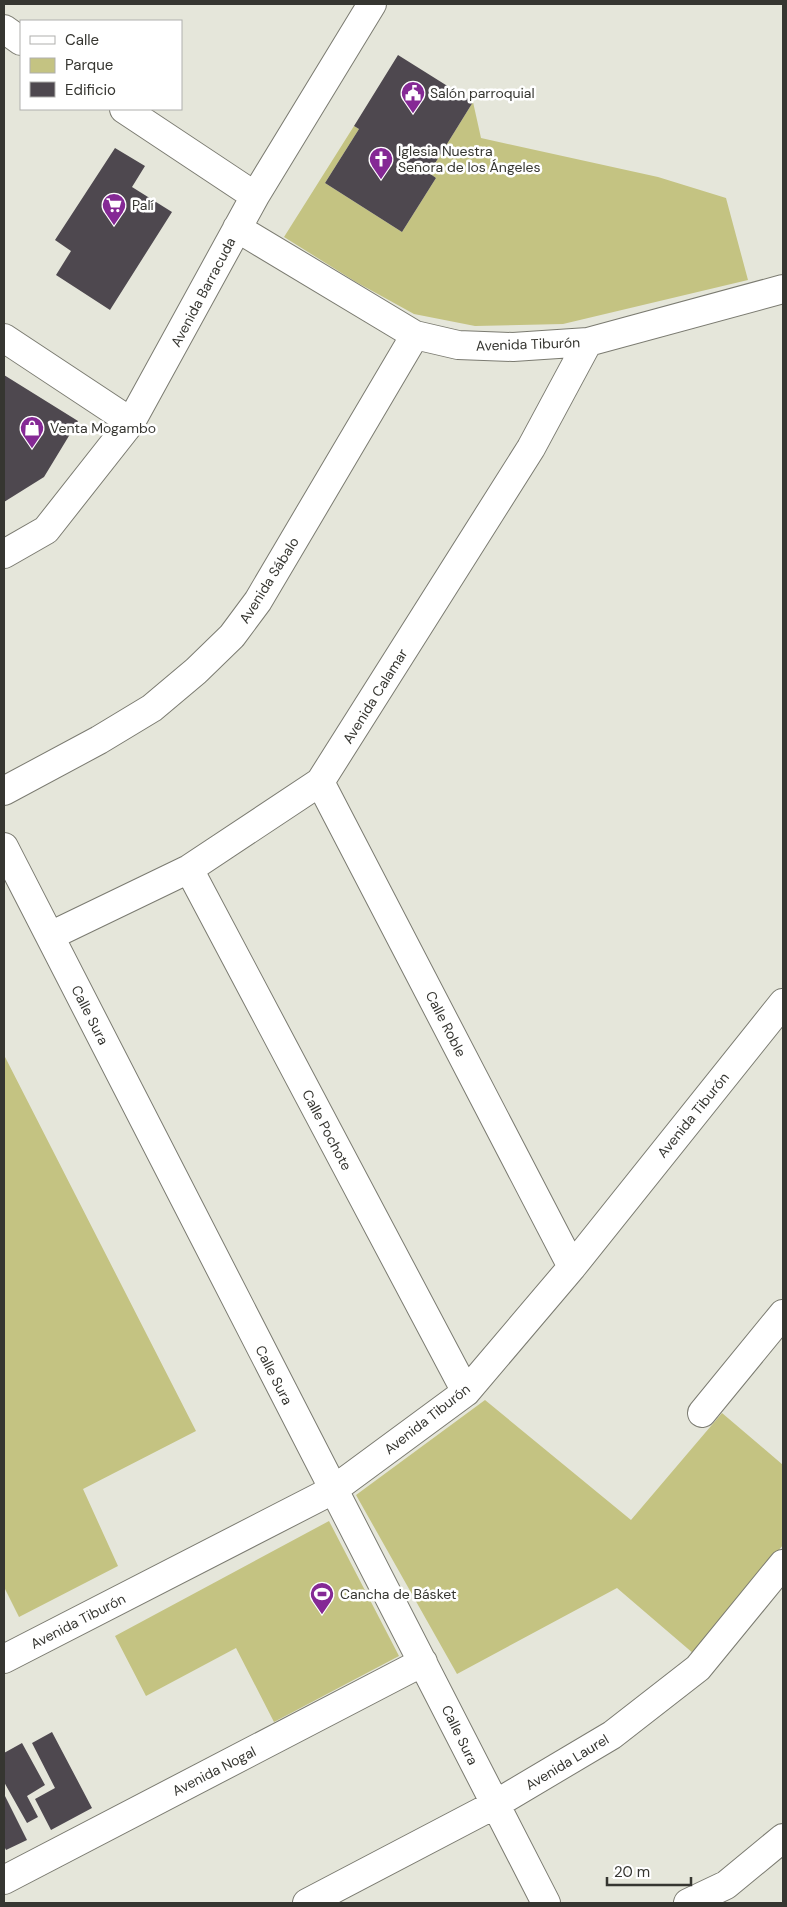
<svg xmlns="http://www.w3.org/2000/svg" width="787" height="1907" font-family="'DM Sans',sans-serif">
<style>
.green{fill:#c4c382}
.building{fill:#4e484f}
.lines{fill:none;stroke-linecap:round;stroke-linejoin:round}
.minor-casing{stroke:#7b7b71;stroke-width:30}
.minor{stroke:#fff;stroke-width:28}
.labels{text-anchor:middle;dominant-baseline:central;stroke-width:5;stroke-linejoin:round;paint-order:stroke}
.poi-label{font-size:14px;fill:#363631;stroke:#fff;text-anchor:start}
.street-label{font-size:14px;fill:#363631;stroke:#fff}
</style>
<rect width="100%" height="100%" fill="#e5e6da"/>
<path class="green" d="M473,102L481,138L658,177L726,198L748,280L563,324L475,326L414,314L356,282L284,237L354,126L359,129L325,183L402,232L436,178L429,173Z
M4,1055L196,1431L83,1489L118,1566L19,1617L4,1587Z
M485,1400L631,1520L722,1413L783,1465V1545L694,1654L617,1588L457,1674L356,1495Z
M329,1521L399,1656L274,1722L236,1648L146,1696L115,1636Z"/>
<path class="building" d="M398,55L473,102L429,173L436,178L402,232L325,183L359,129L354,126Z
M115,148L145,166L132,187L172,212L110,310L56,275L71,251L55,240Z
M4,375L78,421L44,477L4,502Z
M52,1732L92,1808L51,1830L35,1799L55,1788L32,1743Z
M22,1743L45,1785L27,1796L38,1817L27,1823L4,1782V1753Z
M4,1794L27,1840L6,1850L4,1846Z"/>
<g class="lines">
<g class="minor-casing">
<path id="minor" d="M4,29L21,41
M124,109L255,196
M237,228L415,335L458,345L513,347L588,342L783,289
M4,338L131,422
M4,554L46,530L131,422L255,196L372,4
M320,782L572,1267
M4,791L99,740L152,708L196,671L232,636L258,601L415,335
M4,847L546,1903
M189,869L466,1392
M50,936L189,869L320,782L531,448L588,342
M702,1413L783,1314
M4,1659L333,1490L466,1392L572,1267L783,1003
M4,1880L423,1662
M307,1903L494,1805L612,1735L698,1668L783,1564
M688,1903L726,1885L783,1838"/>
</g>
<use href="#minor" class="minor"/>
</g>
<defs>
<g id="civic-pin" transform="scale(1.25)"><path d="M0 17L-7.5 6A9.5 9.5 0 1 1 7.5 6Z" fill="#852995" stroke="#fff"/><path d="M-.6-6.5H3V-4.5H.6V-3L4-1V1h2V6H-6V1h2V-1L-.6-3ZM-1.2 2.5V6h2.4V2.5Z" fill="#fff"/></g>
<g id="church-pin" transform="scale(1.25)"><path d="M0 17L-7.5 6A9.5 9.5 0 1 1 7.5 6Z" fill="#852995" stroke="#fff"/><path d="M-1.2-6h2.4v3.5h3.3v2.4h-3.3V6h-2.4V-.1h-3.3v-2.4h3.3Z" fill="#fff"/></g>
<g id="supermarket-pin" transform="scale(1.25)"><path d="M0 17L-7.5 6A9.5 9.5 0 1 1 7.5 6Z" fill="#852995" stroke="#fff"/><path d="M-6-5.5h2.5l.6 2H6L4.5 2H-2.5L-4.4-4H-6ZM-1.5 3.2a1.3 1.3 0 1 0 .1 0ZM3 3.2a1.3 1.3 0 1 0 .1 0Z" fill="#fff"/></g>
<g id="shop-pin" transform="scale(1.25)"><path d="M0 17L-7.5 6A9.5 9.5 0 1 1 7.5 6Z" fill="#852995" stroke="#fff"/><path d="M-5-2.5h2.3a2.7 3.5 0 0 1 5.4 0H5L5.5 6h-11ZM-1.5-2.5h3a1.5 2.3 0 0 0-3 0Z" fill="#fff"/></g>
<g id="stadium-pin" transform="scale(1.25)"><path d="M0 17L-7.5 6A9.5 9.5 0 1 1 7.5 6Z" fill="#852995" stroke="#fff"/><path d="M0-5a6.5 5 0 1 0 0 10a6.5 5 0 1 0 0-10ZM-3.5-1.8h7v3.6h-7Z" fill="#fff"/></g>
</defs>
<g fill-rule="evenodd">
<use href="#civic-pin" x="413" y="93"/>
<use href="#church-pin" x="381" y="159"/>
<use href="#supermarket-pin" x="114" y="205"/>
<use href="#shop-pin" x="32" y="428"/>
<use href="#stadium-pin" x="322" y="1594"/>
</g>
<g class="labels">
<g class="poi-label">
<text x="430" y="93">Salón parroquial</text>
<text x="398" y="151">Iglesia Nuestra<tspan x="398" dy="16">Señora de los Ángeles</tspan></text>
<text x="132" y="205">Palí</text>
<text x="50" y="428">Venta Mogambo</text>
<text x="340" y="1594">Cancha de Básket</text>
</g>
<g class="street-label">
<text transform="translate(203 292) rotate(-62)">Avenida Barracuda</text>
<text transform="translate(528 344) rotate(-2)">Avenida Tiburón</text>
<text transform="translate(269 580) rotate(-58)">Avenida Sábalo</text>
<text transform="translate(375 696) rotate(-58)">Avenida Calamar</text>
<text transform="translate(90 1015) rotate(63)">Calle Sura</text>
<text transform="translate(446 1024) rotate(63)">Calle Roble</text>
<text transform="translate(693 1115) rotate(-51)">Avenida Tiburón</text>
<text transform="translate(327 1130) rotate(62)">Calle Pochote</text>
<text transform="translate(274 1375) rotate(63)">Calle Sura</text>
<text transform="translate(427 1419) rotate(-38)">Avenida Tiburón</text>
<text transform="translate(78 1621) rotate(-27)">Avenida Tiburón</text>
<text transform="translate(460 1735) rotate(64)">Calle Sura</text>
<text transform="translate(567 1762) rotate(-31)">Avenida Laurel</text>
<text transform="translate(214 1771) rotate(-27)">Avenida Nogal</text>
</g>
</g>
<rect width="787" height="1907" fill="none" stroke="#363631" stroke-width="10"/>
<rect x="20" y="20" width="162" height="90" fill="#ffffff" stroke="#afafad"/>
<rect x="30" y="36" width="25" height="8" fill="#ffffff" stroke="#afafad"/>
<text x="65" y="45" font-size="15" fill="#363631">Calle</text>
<rect x="30" y="58" width="25" height="15" fill="#c4c382" stroke="#afafad"/>
<text x="65" y="70" font-size="15" fill="#363631">Parque</text>
<rect x="30" y="82" width="25" height="15" fill="#4e484f" stroke="#afafad"/>
<text x="65" y="95" font-size="15" fill="#363631">Edificio</text>
<path d="M607 1877v8h84v-8" fill="none" stroke="#363631" stroke-width="2.5"/>
<text x="614" y="1877" font-size="15" fill="#363631" stroke="#ffffff" stroke-width="4" paint-order="stroke">20 m</text>
</svg>
